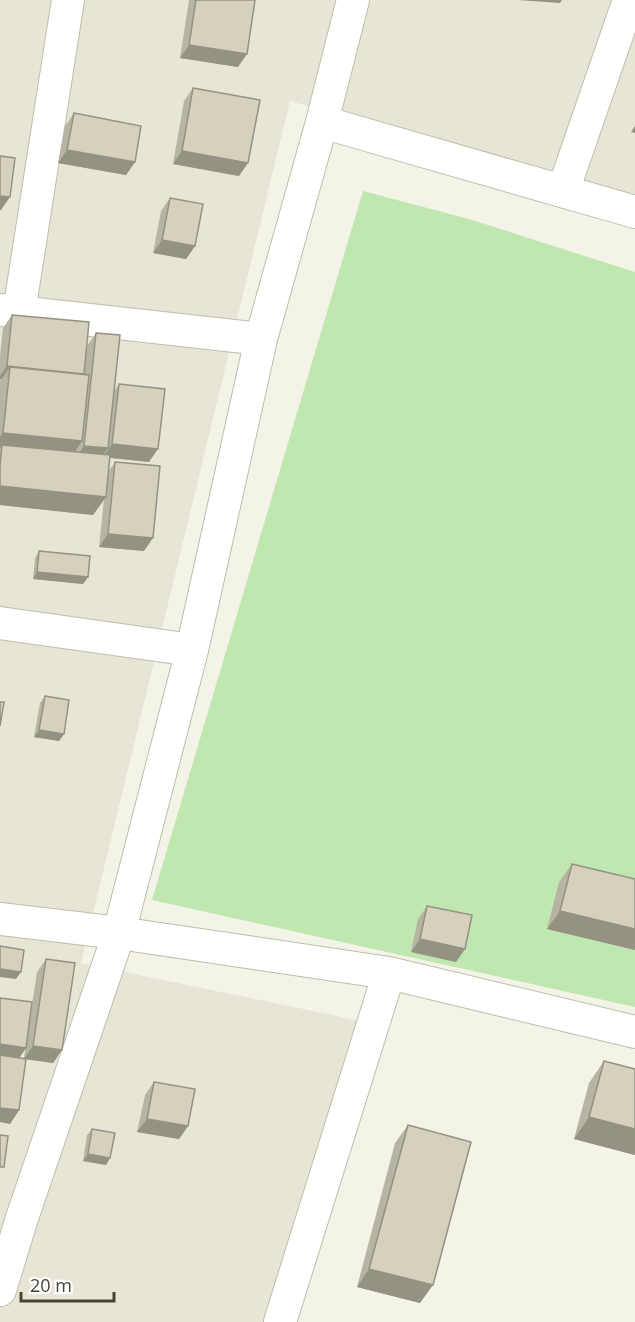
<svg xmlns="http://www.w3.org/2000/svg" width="635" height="1322" font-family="'Open Sans',sans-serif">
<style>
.residential{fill:#e7e6d6}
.green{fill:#c1e7b1}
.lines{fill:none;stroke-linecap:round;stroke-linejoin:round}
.street-casing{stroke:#bfbdaa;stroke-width:34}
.street{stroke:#fff;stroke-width:32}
.wall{fill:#b7b4a3}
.shaded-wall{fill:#959284}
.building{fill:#d5d1bd;stroke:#959284;stroke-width:1.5}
</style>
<rect width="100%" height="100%" fill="#f3f3e8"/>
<path class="residential" d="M0,0H635V197L290,101L81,963L371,1023L290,1322H0Z"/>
<path class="green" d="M363,191L469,219L635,272V1007L152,900Z"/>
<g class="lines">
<g class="street-casing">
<path id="street" d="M322,122L635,212
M563,191L629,0
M0,310L261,339
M19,312L68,0
M0,623L192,650
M0,919L119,933L389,973L635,1032
M0,1290L22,1218L119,933L192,650L261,339L322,122L353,0
M280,1322L389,973"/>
</g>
<use href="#street" class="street"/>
</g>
<path class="wall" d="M189,0H255L238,67L180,58Z
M193,88L239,176L173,164L184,101Z
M74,113L135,162L126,175L58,163L65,126Z
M170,198L195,246L186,259L153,253L161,211Z
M12,315L87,346L96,333L114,391L119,384L149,462L110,458L108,472L115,462L144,551L99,547L104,499L93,515L0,505V381L1,380L0,379V356L3,328Z
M39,551L88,577L83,584L33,579L35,558Z
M45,696L64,734L59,741L34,737L40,703Z
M572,864L635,879V950L547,929L559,882Z
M427,906L456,962L411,952L418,919Z
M46,959L62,1050L53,1063L26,1059L19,1110L10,1124L0,998L26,1048L19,1058H24L37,972Z
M604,1061L635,1069V1155L574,1139L589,1083Z
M154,1082L188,1126L179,1139L137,1132L145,1095Z
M408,1125L420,1303L357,1287L395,1143Z
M92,1129L110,1158L106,1165L83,1161L87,1135Z"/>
<path class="shaded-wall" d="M518,0H562L560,3Z
M189,45L247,54L238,67L180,58Z
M635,126V133L631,132Z
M67,150L135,162L126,175L58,163Z
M182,151L248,163L239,176L173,164Z
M0,196L10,197L1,210H0Z
M162,240L195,246L186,259L153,253Z
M7,366L84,374L74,387L10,367L1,380L0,379V376Z
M3,433L82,441L70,459L2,445L0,448V437Z
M112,444L158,449L149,462L103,457Z
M84,446L108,448L99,461L75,459Z
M0,486L106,497L93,515L0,505Z
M108,534L153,538L144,551L99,547Z
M37,572L88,577L83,584L33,579Z
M39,730L64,734L59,741L34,737Z
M560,911L635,929V950L547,929Z
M420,939L465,949L456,962L411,952Z
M0,969L21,972L16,979L0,977Z
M0,1044L26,1048L17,1061L0,1059Z
M33,1046L62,1050L53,1063L24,1059Z
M0,1108L19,1110L10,1124L0,1122Z
M589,1117L635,1129V1155L574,1139Z
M147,1119L188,1126L179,1139L137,1132Z
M88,1154L110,1158L106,1165L83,1161Z
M369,1269L433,1285L420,1303L357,1287Z"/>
<path class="building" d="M196,0H255L247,54L189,45Z
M193,88L260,100L248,163L182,151Z
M74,113L141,126L135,162L67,150Z
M0,156L15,158L10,197L0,196Z
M170,198L203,204L195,246L162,240Z
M12,315L89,322L84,374L7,366Z
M96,333L120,335L108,448L84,446Z
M10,367L89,375L82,441L3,433Z
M119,384L165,389L158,449L112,444Z
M2,445L110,455L106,497L0,486V466Z
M115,462L160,466L153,538L108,534Z
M39,551L90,556L88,577L37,572Z
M45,696L69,700L64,734L39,730Z
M0,702H4L0,726Z
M572,864L635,879V929L560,911Z
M427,906L472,915L465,949L420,939Z
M0,946L24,950L21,972L0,969Z
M46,959L75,963L62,1050L33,1046Z
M0,998L32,1002L26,1048L0,1044Z
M0,1055L26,1059L19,1110L0,1108Z
M604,1061L635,1069V1129L589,1117Z
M154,1082L195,1089L188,1126L147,1119Z
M408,1125L471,1142L433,1285L369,1269Z
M92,1129L115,1133L110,1158L88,1154Z
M0,1135L8,1136L4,1167H0Z"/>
<path d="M21 1292v9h93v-9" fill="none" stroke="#474436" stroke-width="3"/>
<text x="30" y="1292" font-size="18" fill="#474436" stroke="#ffffff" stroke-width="4.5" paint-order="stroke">20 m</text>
</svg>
